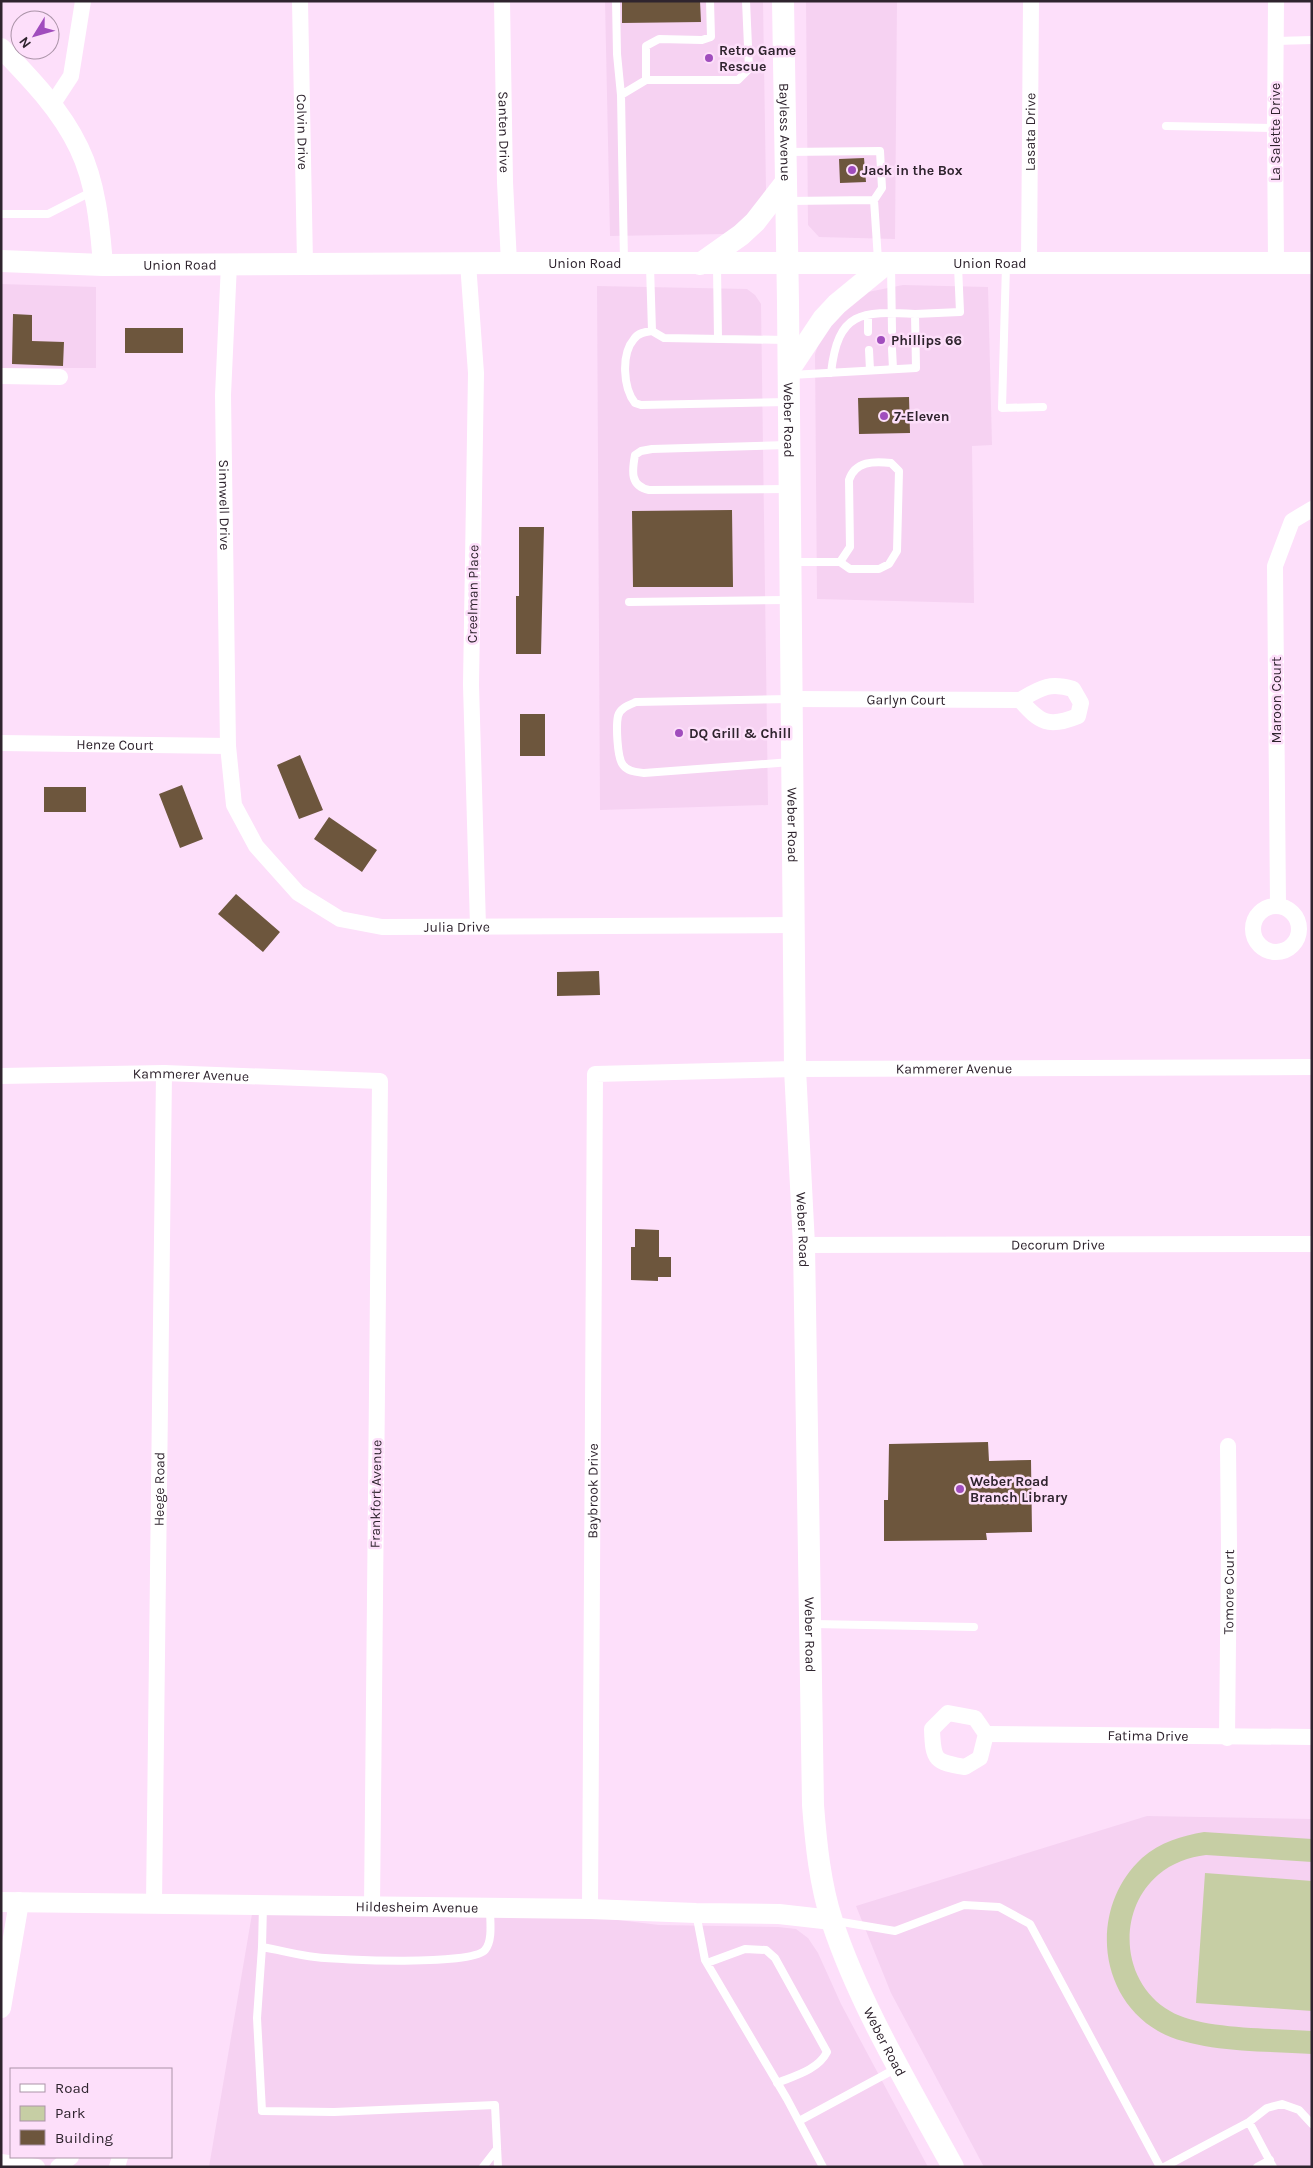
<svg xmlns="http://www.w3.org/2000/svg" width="1313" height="2168" font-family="Karla,sans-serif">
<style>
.built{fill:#f6d2f2}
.green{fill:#c6cea4}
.building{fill:#6d563d}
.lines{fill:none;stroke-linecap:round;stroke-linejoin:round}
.service{stroke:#fff;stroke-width:8}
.minor{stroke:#fff;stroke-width:16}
.tertiary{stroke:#fff;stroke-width:20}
.secondary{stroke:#fff;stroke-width:22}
.poi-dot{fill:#a04dbd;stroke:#fddffa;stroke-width:2}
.labels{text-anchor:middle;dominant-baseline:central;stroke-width:5;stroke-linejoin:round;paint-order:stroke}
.poi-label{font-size:14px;font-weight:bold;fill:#2f242e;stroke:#fddffa;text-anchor:start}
.street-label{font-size:14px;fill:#2f242e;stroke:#fddffa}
</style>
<rect width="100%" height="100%" fill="#fddffa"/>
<path class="built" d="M605,1H763L766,190L760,207L725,234L610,236Z
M806,1H897L895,239L819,237L808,225Z
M1,284L96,287V368H1Z
M903,285L988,287L992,445L972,446L974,603L817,599L815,354L821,337L836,314L868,292Z
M597,286L747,289L755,295L761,304L768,805L600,810Z
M1147,1816L1312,1819V2167H984L891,1993L856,1906Z
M252,1914L594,1917L659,1925L778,1927L796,1929L808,1938L818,1953L841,2004L928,2167H209Z"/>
<path class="green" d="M1204,1832L1312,1839V1862L1206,1855C1189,1857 1172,1863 1158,1875C1116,1911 1121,1983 1170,2011C1201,2030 1274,2028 1312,2031V2054C1268,2051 1196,2053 1158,2031C1096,1995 1090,1906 1142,1858C1160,1842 1182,1836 1204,1832Z
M1205,1873L1312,1881V2011L1196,2003Z"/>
<path class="building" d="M622,1H700L701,22L622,23Z
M864,158L866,182L840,183L839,159Z
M13,314L32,315V341L64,342L63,366L12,364Z
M125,328H183V353H125Z
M909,397L910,433L859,434L858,398Z
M732,510L733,587H633L632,511Z
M519,527H544L541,654H516V596H519Z
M520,714H545V756H520Z
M300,755L323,810L299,819L277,765Z
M182,785L203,839L180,848L159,794Z
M44,787H86V812H44Z
M329,817L377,850L362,872L314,839Z
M236,894L280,932L263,952L218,914Z
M599,971L600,995L557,996V972Z
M635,1229L659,1230V1257H671V1277H658V1281L631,1280V1247H635Z
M988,1442L989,1461L1031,1460L1032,1532L986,1533L987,1540L884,1541V1500H888L889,1444Z"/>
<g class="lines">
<path class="service" d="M616,1L617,54L621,95
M710,1L711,37L702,40L659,39L646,46V80H738L749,69L746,1
M1276,41L1312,40
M1166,126L1275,128
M786,152L880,151L882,188L874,200
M788,201L874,200L878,260
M1,214H48L93,191
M624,262L621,95L646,80
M891,265L892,331
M1006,265L1002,408L1043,407
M650,266L652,331C645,332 638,333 634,339C621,354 623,388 635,403L641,405L787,402
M717,266L718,339
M868,315V332
M652,331L664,338L786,340
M892,349L893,369
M869,350L870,370
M831,373C838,311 861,311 915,314
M791,375L916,368L915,314L960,312L958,266
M787,489L649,490C630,486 632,471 635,455L641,451L652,449L787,445
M792,562H840L850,569H879L889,564L897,551L899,471L891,463C874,461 855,461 849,480L850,547L840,562
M629,602L788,600
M790,699L636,702C629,705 620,708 618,716C616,725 617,758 623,765C628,772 637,772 644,773L791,762
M813,1624L974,1627
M263,1905L262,1947L257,2018L262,2111L334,2112L495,2105L498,2167
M696,1913L705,1960L787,2099L823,2167
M836,1921L895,1931L964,1905L999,1907L1030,1924L1160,2167
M262,1947C280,1950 297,1955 315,1957C339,1960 472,1966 485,1950C493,1941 490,1921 490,1909
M707,1963L745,1949L766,1950L775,1958L827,2052C818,2070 794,2076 777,2083
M799,2121L897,2068
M1249,2122L1273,2167
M483,2167L497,2149
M1164,2167L1249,2122L1267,2108L1282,2104L1299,2110L1312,2124
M1257,2167L1270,2160"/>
<g class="minor">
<path id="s1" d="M300,1L305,263"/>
<path id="s2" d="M502,1L505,182L509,263"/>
<path d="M52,105L71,76L83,1"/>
<path d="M468,263L476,373L471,685L478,926"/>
<path id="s3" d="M1029,263L1031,1"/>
<path d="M1276,263L1275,128L1276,1"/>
<path id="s4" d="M229,264L223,395L228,746L234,805L256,846L298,893L340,919L382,927L793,925"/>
<path d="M1,376L60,377"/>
<path id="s5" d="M792,699L1020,700C1040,723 1049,728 1078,716L1081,703L1073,689C1049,682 1041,688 1020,700"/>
<path id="s6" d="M1,743L228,746"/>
<path d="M1278,905L1275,566L1292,521L1312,509"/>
<circle cx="1276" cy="929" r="23"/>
<path id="s7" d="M1,1076L164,1073L380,1081L372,1907"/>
<path id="s8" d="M804,1245L1312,1244"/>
<path d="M948,1713L975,1718L986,1734L980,1758L965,1767C935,1762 933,1761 932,1729Z"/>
<path id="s9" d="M986,1734L1312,1737"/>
<path id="s10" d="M1227,1738L1229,1546L1228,1446"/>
<path id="s11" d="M154,1904L164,1073"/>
<path id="s12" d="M590,1909L595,1074L795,1069L1312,1067"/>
<path d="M1,2162L37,2167"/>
<path d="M58,2167L71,2157"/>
<path d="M117,2167L120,2157"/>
</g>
<g class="tertiary">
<path d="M1,48C30,78 61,110 79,148C96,183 100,226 103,265"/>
<path id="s13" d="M1,1902L590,1909L696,1913L779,1914L832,1920"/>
<path d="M1,2008L19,1902"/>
</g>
<g class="secondary">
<path id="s14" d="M783,1L788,302L795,1069L804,1245L813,1805C816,1844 820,1884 832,1921C859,2004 911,2090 953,2167"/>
<path id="s15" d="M1,261L103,265L509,263H1312"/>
<path d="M700,264L741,235L755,222L786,182"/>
<path d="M789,370L823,319L837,304L887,263"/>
</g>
</g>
<g class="poi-dot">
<circle cx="709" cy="58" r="5"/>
<circle cx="852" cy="170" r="5"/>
<circle cx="881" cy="340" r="5"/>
<circle cx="884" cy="416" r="5"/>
<circle cx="679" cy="733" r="5"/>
<circle cx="960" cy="1489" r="5"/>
</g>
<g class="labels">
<g class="poi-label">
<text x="719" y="50">Retro Game<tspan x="719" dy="16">Rescue</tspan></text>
<text x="862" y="170">Jack in the Box</text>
<text x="891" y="340">Phillips 66</text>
<text x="894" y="416">7-Eleven</text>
<text x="689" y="733">DQ Grill &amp; Chill</text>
<text x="970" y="1481">Weber Road<tspan x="970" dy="16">Branch Library</tspan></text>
</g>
<g class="street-label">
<text stroke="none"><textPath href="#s1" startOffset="131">Colvin Drive</textPath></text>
<text stroke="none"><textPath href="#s2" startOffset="131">Santen Drive</textPath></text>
<text stroke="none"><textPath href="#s14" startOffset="131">Bayless Avenue</textPath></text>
<text stroke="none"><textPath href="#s3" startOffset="131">Lasata Drive</textPath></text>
<text transform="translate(1275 132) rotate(-90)">La Salette Drive</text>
<text stroke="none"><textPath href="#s15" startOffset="584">Union Road</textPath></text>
<text stroke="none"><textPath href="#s15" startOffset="989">Union Road</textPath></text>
<text stroke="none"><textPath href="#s15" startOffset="179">Union Road</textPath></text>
<text stroke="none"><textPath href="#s14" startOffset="419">Weber Road</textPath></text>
<text stroke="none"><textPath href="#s4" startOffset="241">Sinnwell Drive</textPath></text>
<text transform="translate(473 594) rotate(-89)">Creelman Place</text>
<text stroke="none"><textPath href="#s5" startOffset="114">Garlyn Court</textPath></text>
<text transform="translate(1276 700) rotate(-90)">Maroon Court</text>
<text stroke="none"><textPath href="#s6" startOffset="114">Henze Court</textPath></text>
<text stroke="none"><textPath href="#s14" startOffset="824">Weber Road</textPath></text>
<text stroke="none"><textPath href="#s4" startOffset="818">Julia Drive</textPath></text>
<text stroke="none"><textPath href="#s12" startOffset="1194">Kammerer Avenue</textPath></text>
<text stroke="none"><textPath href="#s7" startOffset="190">Kammerer Avenue</textPath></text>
<text stroke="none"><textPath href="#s14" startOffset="1229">Weber Road</textPath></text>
<text stroke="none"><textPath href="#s8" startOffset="254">Decorum Drive</textPath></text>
<text stroke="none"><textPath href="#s11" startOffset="415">Heege Road</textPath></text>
<text stroke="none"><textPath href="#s12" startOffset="418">Baybrook Drive</textPath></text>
<text transform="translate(376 1494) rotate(-89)">Frankfort Avenue</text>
<text stroke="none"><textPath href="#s10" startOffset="146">Tomore Court</textPath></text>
<text stroke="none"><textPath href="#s14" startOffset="1634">Weber Road</textPath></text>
<text stroke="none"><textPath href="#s9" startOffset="162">Fatima Drive</textPath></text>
<text stroke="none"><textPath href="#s13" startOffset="416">Hildesheim Avenue</textPath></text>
<text stroke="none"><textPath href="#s14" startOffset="2054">Weber Road</textPath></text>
</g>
</g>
<rect width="1313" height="2168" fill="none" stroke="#2f242e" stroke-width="5"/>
<rect x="10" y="2068" width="162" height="90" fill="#fddffa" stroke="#ab94a8"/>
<rect x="20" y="2084" width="25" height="8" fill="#ffffff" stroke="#ab94a8"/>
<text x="55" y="2093" font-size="15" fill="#2f242e">Road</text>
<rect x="20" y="2106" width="25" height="15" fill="#c6cea4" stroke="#ab94a8"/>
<text x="55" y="2118" font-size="15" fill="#2f242e">Park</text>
<rect x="20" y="2130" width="25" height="15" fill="#6d563d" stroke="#ab94a8"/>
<text x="55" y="2143" font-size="15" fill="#2f242e">Building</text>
<g transform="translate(35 35) rotate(233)"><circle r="24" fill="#fddffa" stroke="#ab94a8"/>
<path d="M0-4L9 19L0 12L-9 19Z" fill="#a04dbd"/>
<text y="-8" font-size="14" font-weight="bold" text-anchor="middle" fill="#2f242e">N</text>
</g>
</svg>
